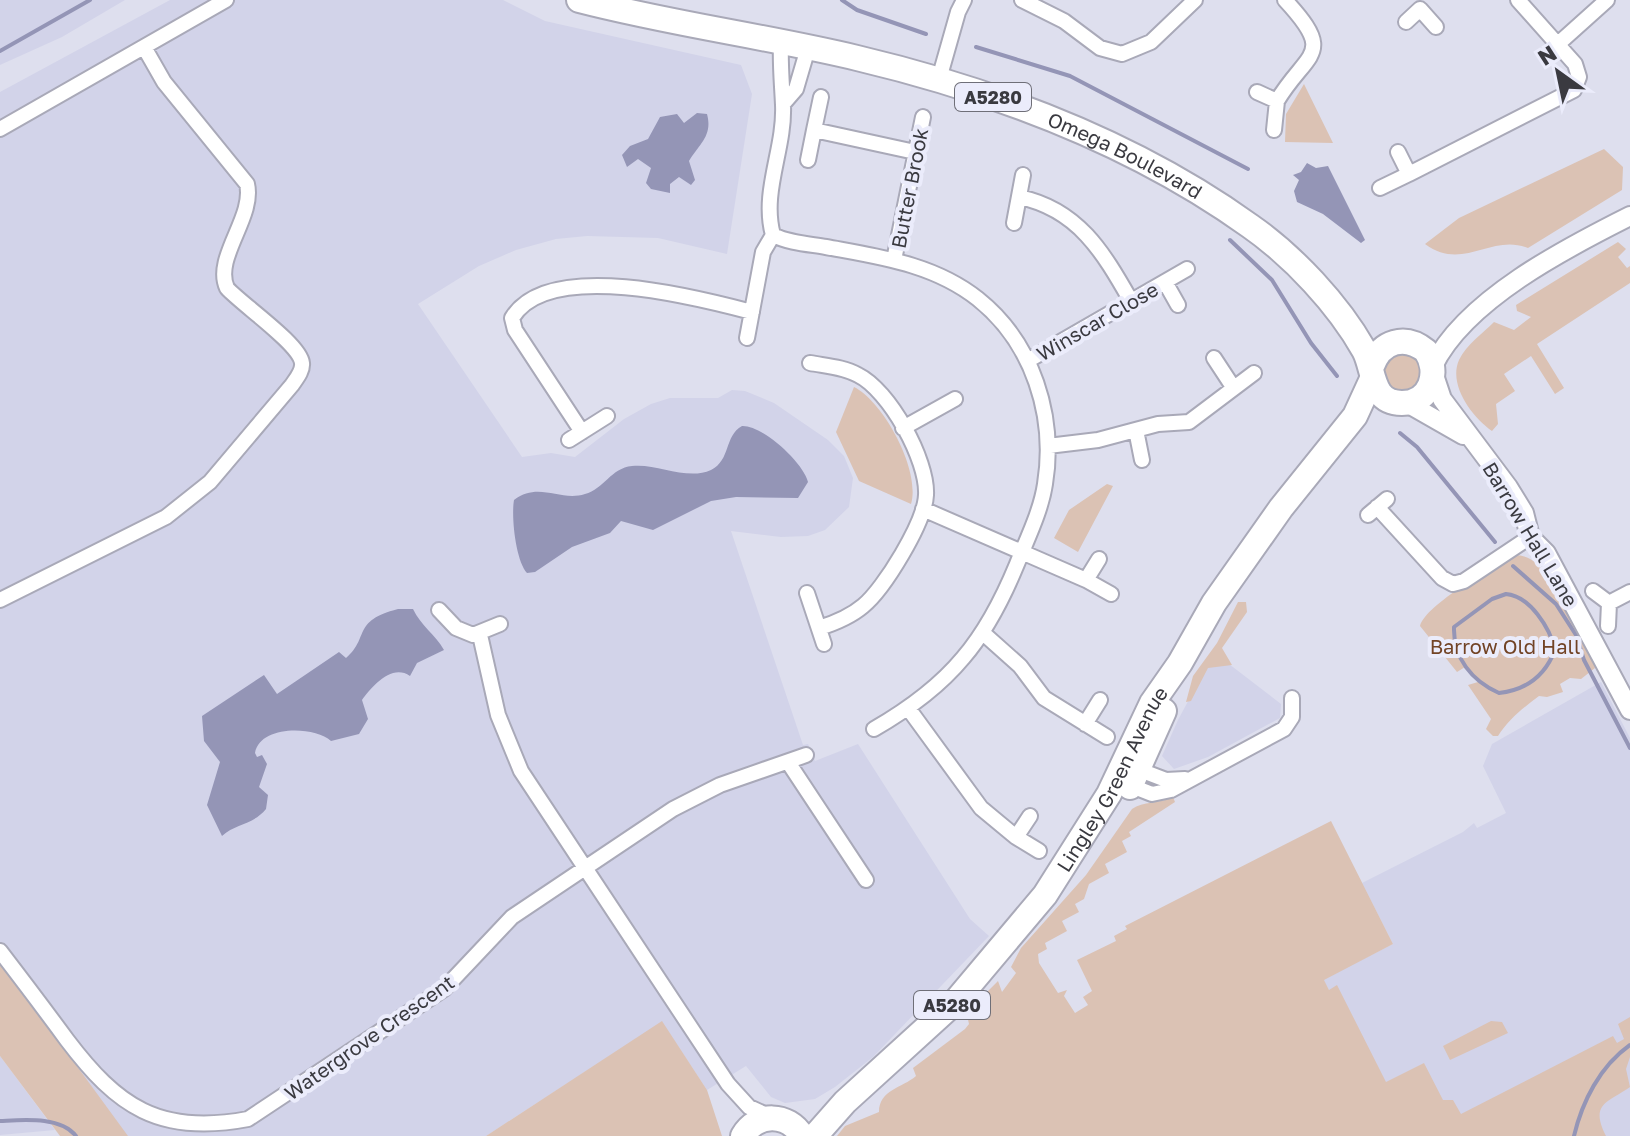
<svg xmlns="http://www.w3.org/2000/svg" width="1630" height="1136" font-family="'Golos Text',sans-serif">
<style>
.built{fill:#d2d3e9}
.green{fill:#dbc2b4}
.water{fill:#9495b6}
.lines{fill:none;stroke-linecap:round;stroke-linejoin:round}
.stream{stroke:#9495b6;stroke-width:4}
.minor-casing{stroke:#a9a9b8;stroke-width:18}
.tertiary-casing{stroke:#a9a9b8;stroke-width:22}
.primary-casing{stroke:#a9a9b8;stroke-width:28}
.minor{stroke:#fff;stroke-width:14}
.tertiary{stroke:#fff;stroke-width:18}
.primary{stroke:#fff;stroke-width:24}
.labels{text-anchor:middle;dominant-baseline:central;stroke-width:8;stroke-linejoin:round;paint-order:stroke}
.shield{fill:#ebecfb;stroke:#6f6f78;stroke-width:2}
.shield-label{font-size:18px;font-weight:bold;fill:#3a3a40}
.street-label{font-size:20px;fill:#3a3a40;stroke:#ebecfb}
.park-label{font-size:20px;fill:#724325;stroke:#ebecfb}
</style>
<rect width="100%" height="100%" fill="#dedfee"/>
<path class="built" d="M0,0H125L62,37L0,65Z
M170,0H503L545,21L741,65L752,94L727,254L658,238L587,236L556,239L516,250L479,266L418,304L522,457L551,453L575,457L624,419L651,404L670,398H718L732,390L745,391L774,403L828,440L844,456L853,478L849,507L825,530L808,536L781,537L731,531L803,745L808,744L815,761L858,744L970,919L989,936L873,1057L835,1087L815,1099L785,1103L771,1097L746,1066L707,1090L662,1022L486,1136H125L0,965V92Z
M1229,664L1281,704L1280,718L1208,757L1174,769L1162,756L1178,720L1207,666Z
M1601,682L1630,738V1136H1149L1329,990L1323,979L1393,944L1362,883L1463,832L1474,823L1477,828L1506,813L1483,766L1492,744Z
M0,1056L55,1130L0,1135Z"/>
<path class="green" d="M1304,84L1333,143L1285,142L1286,114Z
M1604,149L1623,167L1622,190L1528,248C1491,233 1463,272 1425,244L1459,218Z
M1618,242L1626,249L1618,257L1627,268L1630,266V283L1537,344L1564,388L1555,394L1531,356L1504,374L1515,391L1496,404L1498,424L1492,431C1472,417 1448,385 1459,360C1466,345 1483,333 1494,322L1514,330L1531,317L1517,311L1516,305Z
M1384 374a19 19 0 1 1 38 0a19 19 0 1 1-38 0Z
M854,387C884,402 921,471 911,504L859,481L836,432Z
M1107,484L1113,486L1078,552L1054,538L1069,510Z
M1514,555C1553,554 1578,628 1594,659L1595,668L1581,679L1570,678L1560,684L1563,692L1547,697L1539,696C1523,708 1508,720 1498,736H1493L1486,729L1491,719L1468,685L1478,682L1465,667L1457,672L1420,626C1427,603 1492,569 1514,555Z
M1238,602H1246L1247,612L1222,648L1232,665L1208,668L1191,701L1186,702L1193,676L1217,643Z
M1173,797L1175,802L1129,832L1131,836L1122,841L1127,852L1105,864L1109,873L1089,884L1084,899L1075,904L1079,912L1062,921L1067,931L1045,943L1047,949L1038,954L1039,963L1058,993L1067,990L1064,996L1075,1013L1088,1005L1083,997L1092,991L1077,960L1116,941L1114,936L1127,929L1125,926L1331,821L1393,944L1324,980L1329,990L1337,985L1386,1082L1424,1063L1443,1100H1453L1461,1114L1613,1036L1617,1043L1624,1039L1618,1024L1630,1017V1057L1626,1069L1630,1087C1609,1102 1589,1103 1606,1136H837L845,1126L879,1112C879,1090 902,1088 916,1076L913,1068L965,1029L969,1024L967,1015L979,1002L985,1003L991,998L985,994L998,981L1002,992L1016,973L1011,967L1021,948L1086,875L1132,809C1143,801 1159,804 1173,797Z
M0,961L128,1136H60L0,1056Z
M662,1021L707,1090L722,1136H486Z
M1491,1021L1502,1022L1508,1033L1450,1060L1443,1046Z"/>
<path class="water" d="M697,113L707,114C713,136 699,144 689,161L695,180L691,185L679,177L670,184V193L651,189L646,183L651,168L638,159L627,167L622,155L630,146L648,139L660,117L677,114L684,123Z
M1307,163L1316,168L1328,166L1365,240L1361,243L1323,214L1297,202L1294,191L1299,180L1293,175L1301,172Z
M742,426C762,425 803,462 808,482L798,498L736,497L711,501L653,530L621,521L610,533L572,547L535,572L527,573C516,561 511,518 514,500C539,481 560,502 585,494C604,489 611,468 632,466C657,463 687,481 711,470C731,460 724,436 742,426Z
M398,609H413C421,626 435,634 444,650L417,663L410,676C391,663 371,688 362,700L368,719L359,734L331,741C314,726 260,725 255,753L257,757L262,755L267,764L259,787L268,795L266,809C253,825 236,823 222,836L207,805L220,762L204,741L202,716L264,675L277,694L339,652L346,658C370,638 351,621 398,609Z"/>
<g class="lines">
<path class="stream" d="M842,0L857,10L926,34
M976,47L1070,76L1248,169
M0,51L90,0
M1230,240L1272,280L1311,343L1337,376
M1400,433L1417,447L1495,542
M1513,566L1556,604L1576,635L1584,660L1630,748
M1506,594C1530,596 1550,628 1555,650C1545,676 1526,690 1499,693C1472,681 1453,658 1454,627L1492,599Z
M0,1121C23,1120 60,1116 76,1136
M1574,1136C1582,1102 1600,1066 1630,1045"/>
<g class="minor-casing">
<path id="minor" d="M1022,0L1064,21L1100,48L1122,54L1151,42L1195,0
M1406,22L1420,9L1436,27
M781,42C780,64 782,83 783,105C785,149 761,192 773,235C789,243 808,244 826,247C880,257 934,264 978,299C1033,343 1056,416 1045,484C1041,511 1027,539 1017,564C1003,598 987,630 963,658C938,688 907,710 874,729
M1558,44L1607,0
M939,79L958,12L964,0
M1257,92L1277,101L1274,130
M821,97L814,130L915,152
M1277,101C1307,51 1337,56 1285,0
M783,104L796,89L808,48
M0,129L226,0
M808,160L814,130
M1409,174L1574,90L1579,77L1575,64L1518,0
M1380,188L1409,174L1398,152
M1019,197C1078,209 1103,252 1131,301
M1014,223L1023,175
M894,260L923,117
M1165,282L1178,305
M747,338L763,252L773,235
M1214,358L1233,387
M1029,360L1187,269
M810,363C826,366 844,367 858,375C889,390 928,460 926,495C925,522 884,589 863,606C850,617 835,623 819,628
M903,428L955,399
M1136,430L1142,460
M582,432L515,330L512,318C548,258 699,298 752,312
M569,440L607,416
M1048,446L1098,440L1158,424L1189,422L1254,373
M1377,507L1442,578L1453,584L1464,581L1530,537
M923,509L1086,580L1099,559
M1368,515L1387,499
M1086,580L1111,594
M1593,591L1609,603L1608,626
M807,593L824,644
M0,600L166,517L210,482L292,385C296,379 303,371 302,363C300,344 241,304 227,288C213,258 255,217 247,184L164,82L144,47
M1609,603L1630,592
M439,610L456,628L473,635L500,624
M983,633L1020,666L1044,698L1107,737
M480,635L498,715L521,771L728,1084L749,1107L769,1116
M908,708L981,808L1016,837
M1085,724L1100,700
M788,762L866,880
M1132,767L1166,780L1185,779
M1124,783L1152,794L1171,790L1284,729L1292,717V698
M1030,816L1016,837L1039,851
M0,951C23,981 45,1010 67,1040C117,1106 159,1136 248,1119L444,989L512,917L673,809L720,785L806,755"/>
</g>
<g class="tertiary-casing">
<path id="tertiary" d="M1433,366C1465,300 1566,248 1630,216
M1434,375L1442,399L1508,487L1524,513L1530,537L1546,553L1630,710
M1407,403L1463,435"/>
</g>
<g class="primary-casing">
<g id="primary">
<path id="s1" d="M579,0C671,24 765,36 857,58C996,91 1133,142 1250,226C1293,256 1338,304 1364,350C1375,370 1370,403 1402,403C1431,403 1440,372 1426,351C1405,334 1381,341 1372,366"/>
<path d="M1130,787L1164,711"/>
<path d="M743,1136C757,1112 788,1113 802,1136"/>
<path id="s2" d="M815,1136L845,1102L955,1002L1045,895L1109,794L1152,703L1180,663L1214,603L1281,508L1355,416L1372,379"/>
</g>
</g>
<use href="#minor" class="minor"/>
<use href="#tertiary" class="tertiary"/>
<use href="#primary" class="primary"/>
</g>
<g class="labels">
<g class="shield">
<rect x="955" y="83" width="76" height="28" rx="6"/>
<rect x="914" y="991" width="76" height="28" rx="6"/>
</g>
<g class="shield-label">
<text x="993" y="97">A5280</text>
<text x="952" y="1005">A5280</text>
</g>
<g class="street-label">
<text stroke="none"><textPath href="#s1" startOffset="570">Omega Boulevard</textPath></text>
<text transform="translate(909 188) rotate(-79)">Butter Brook</text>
<text transform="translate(1097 321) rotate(-30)">Winscar Close</text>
<text transform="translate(1531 534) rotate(59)">Barrow Hall Lane</text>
<text stroke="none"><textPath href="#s2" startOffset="468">Lingley Green Avenue</textPath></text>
<text transform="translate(369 1037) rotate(-35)">Watergrove Crescent</text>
</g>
<g class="park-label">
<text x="1505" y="646">Barrow Old Hall</text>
</g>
</g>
<g transform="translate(1558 72) rotate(327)" stroke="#ebecfb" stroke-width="6" paint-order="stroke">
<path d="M0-6L14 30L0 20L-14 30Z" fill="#3a3a40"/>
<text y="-12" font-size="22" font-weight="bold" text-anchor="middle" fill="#3a3a40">N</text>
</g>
</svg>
